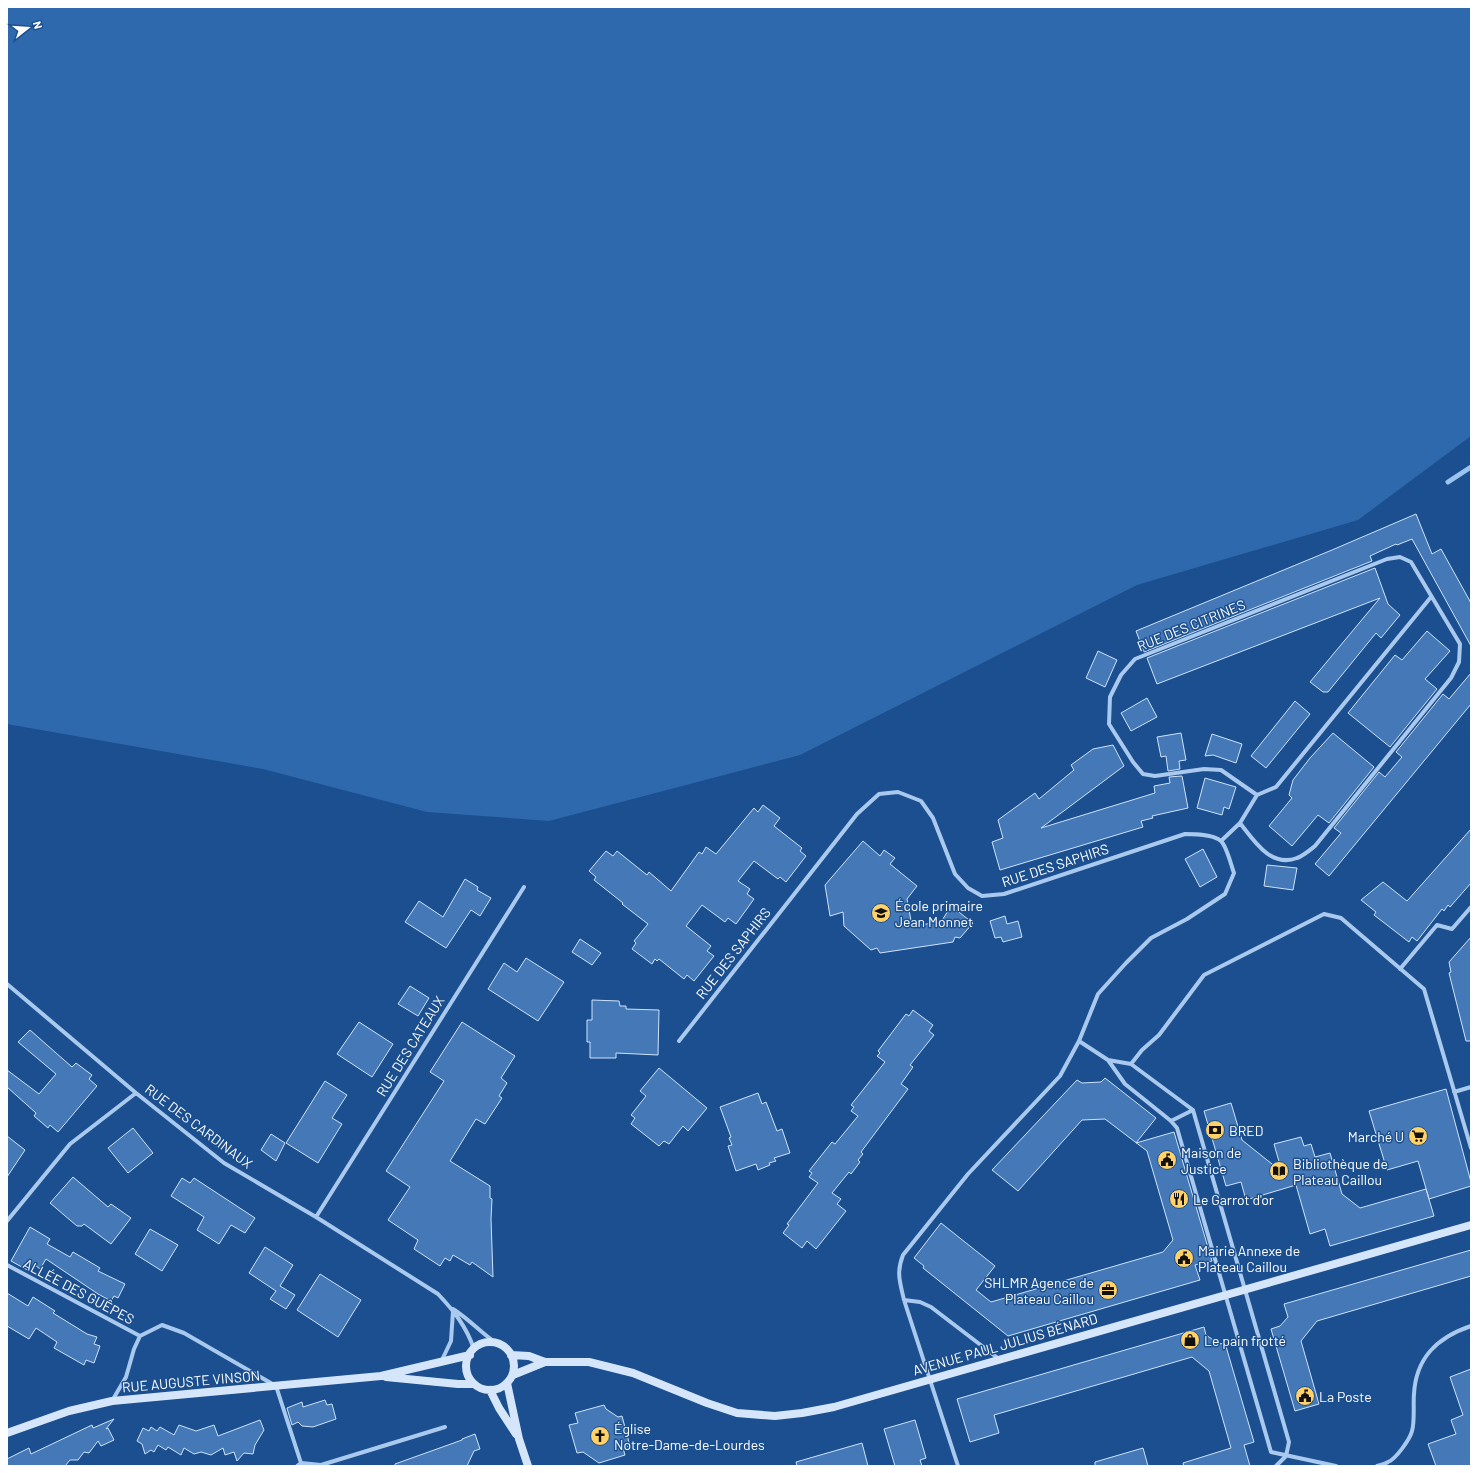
<svg xmlns="http://www.w3.org/2000/svg" width="1478" height="1473" font-family="Barlow,sans-serif">
<style>
.green{fill:#2e69ad}
.lines{fill:none;stroke-linecap:round;stroke-linejoin:round}
.stream{stroke:#9cc4f0;stroke-width:5}
.building{fill:#4478b7;stroke:#cfe3fa}
.street{stroke:#a9c9ee;stroke-width:4}
.secondary{stroke:#d6e6fa;stroke-width:8}
.labels{text-anchor:middle;dominant-baseline:central;stroke-width:3;stroke-linejoin:round;paint-order:stroke}
.street-label{font-size:14px;fill:#fff;stroke:#1b4f8f}
.poi-label{font-size:14px;fill:#fff;stroke:#1b4f8f;text-anchor:start}
</style>
<rect width="100%" height="100%" fill="#1b4f8f"/>
<path class="green" d="M7,7H1471V436L1358,520L1137,585L800,755L549,821L427,812L263,769L7,724Z"/>
<g class="lines">
<path class="stream" d="M1448,482L1471,467"/>
</g>
<path class="building" d="M1416,514L1432,554L1441,549L1471,603V646L1412,539L1397,545L1396,544L1370,556L1372,561L1144,652L1136,631L1332,550Z
M1375,568L1388,604L1400,615L1381,638L1376,633L1328,692H1323L1310,682L1380,598L1157,684L1147,658Z
M1427,631L1450,651L1425,679L1437,689L1390,747L1348,713L1395,655L1402,660Z
M1098,651L1117,660L1105,687L1086,678Z
M1471,673V704L1329,876L1315,864L1341,833L1334,828L1379,772L1385,777L1402,757L1396,752L1443,694L1449,699Z
M1147,698L1157,717L1131,731L1121,713Z
M1295,701L1310,714L1266,768L1251,756Z
M1181,733L1186,760L1179,761L1180,769L1168,771L1166,756L1161,757L1157,737Z
M1333,733L1374,767L1329,823L1318,815L1292,846L1269,826L1292,798L1289,795L1293,780L1310,758Z
M1212,734L1242,744L1236,763L1213,755L1205,756Z
M1113,745L1124,766L1041,828L1155,793L1154,786L1170,783L1169,777L1182,776L1188,808L1152,816L1153,818L1141,821L1143,827L1000,870L992,842L1003,838L998,820L1035,793L1039,799L1074,770L1071,765L1093,749Z
M1205,778L1236,787L1229,809L1224,807L1222,815L1197,808Z
M763,805L780,818L774,826L802,848L800,851L806,856L786,882L780,877L778,879L754,861L738,881L750,889L747,894L754,899L736,924L728,918L725,922L702,905L686,926L711,946L707,951L714,956L694,981L687,975L684,979L659,959L657,961L655,959L652,964L632,949L636,943L634,941L648,924L622,904L623,903L594,880L596,877L589,871L606,851L613,856L617,851L647,875L649,872L671,891L699,852L702,854L706,847L716,854L754,808L758,812Z
M1471,829V883L1450,907L1448,905L1444,911L1442,909L1417,941L1412,937L1409,942L1374,915L1376,912L1361,900L1383,882L1407,901Z
M863,841L880,856L884,850L895,858L890,864L917,886L907,899L912,926L941,922L951,906L973,923L960,938L955,937L953,942L880,953L877,948L871,950L844,926L843,912L830,916L825,885Z
M1203,849L1217,877L1200,887L1185,859Z
M1267,865L1297,868L1293,890L1264,886Z
M465,879L478,887L477,890L491,898L480,916L471,910L446,948L405,922L419,901L443,917Z
M1005,916L1007,924L1018,921L1022,937L1003,942L1001,937L995,938L990,921Z
M1471,937V1041H1466L1449,973L1451,972L1449,962Z
M580,939L601,953L592,965L572,952Z
M526,958L564,982L538,1021L488,989L504,963L517,972Z
M410,986L429,998L418,1016L398,1004Z
M592,1000L619,1001L620,1006H626V1009L659,1010L658,1055L616,1053V1058H590V1042H587V1020H592Z
M913,1010L933,1025L929,1031L934,1035L910,1065L913,1067L901,1084L908,1089L861,1152L863,1154L858,1160L860,1162L851,1174L849,1172L832,1193L841,1199L837,1204L846,1211L816,1249L807,1241L802,1248L783,1233L789,1225L787,1224L818,1183L809,1177L812,1173L809,1171L832,1142L835,1144L858,1116L851,1111L854,1107L851,1105L885,1062L877,1056L880,1053L878,1051L906,1014L909,1016Z
M359,1022L393,1044L372,1077L337,1054Z
M462,1022L515,1056L501,1078L507,1083L499,1096L502,1098L485,1124L476,1119L450,1161L490,1186V1198L492,1199L491,1219L493,1277L472,1262L470,1265L453,1255L450,1261L445,1258L440,1266L414,1249L418,1240L388,1220L410,1187L386,1171L444,1081L430,1072Z
M30,1030L72,1067L76,1063L92,1075L89,1079L97,1086L58,1132L50,1125L48,1128L34,1116L36,1113L7,1087V1070L39,1094L56,1074L18,1042Z
M659,1068L707,1108L688,1131L683,1126L669,1144L664,1141L659,1146L631,1124L635,1118L631,1115L646,1096L640,1091Z
M1105,1078L1156,1118L1136,1143L1174,1132L1212,1261L1195,1265L1200,1280L1008,1336L923,1268L924,1266L914,1258L941,1223L995,1266L976,1290L991,1302L1163,1252L1173,1240L1147,1151L1105,1119L1082,1120L1018,1191L992,1170L1077,1080L1082,1083L1101,1082Z
M325,1081L347,1095L332,1118L342,1124L318,1163L286,1143Z
M1446,1089L1471,1182V1186L1429,1199L1418,1161L1387,1170L1369,1111Z
M758,1093L762,1104L766,1102L777,1131L782,1129L790,1153L774,1158L776,1161L769,1163L770,1165L758,1170L756,1164L736,1171L728,1146L732,1145L729,1138L731,1137L720,1107Z
M1231,1103L1242,1140L1282,1172L1274,1144L1301,1137L1304,1146L1311,1144L1315,1157L1330,1153L1342,1194L1360,1208L1426,1189L1434,1216L1330,1246L1325,1229L1310,1234L1296,1185L1246,1200L1241,1182L1226,1186L1204,1111Z
M133,1128L153,1153L128,1173L108,1148Z
M271,1134L285,1143L276,1161L261,1150Z
M7,1136L25,1150L7,1177Z
M73,1177L108,1207L111,1204L131,1218L111,1244L84,1224L82,1226H77L50,1203Z
M182,1178L190,1183L194,1178L255,1218L245,1233L231,1225L219,1244L197,1230L204,1217L171,1196Z
M30,1227L50,1239L47,1244L70,1257L73,1252L100,1268L98,1271L125,1284L118,1298L114,1296L111,1301L98,1294L46,1259L40,1269L35,1265L31,1272L11,1261Z
M150,1229L178,1245L162,1271L135,1254Z
M265,1247L293,1265L280,1286L295,1295L286,1309L270,1299L276,1291L249,1273Z
M1471,1250V1276L1317,1321L1301,1341L1319,1404L1295,1411L1271,1329L1280,1326L1288,1317L1284,1304Z
M320,1274L361,1300L338,1337L297,1310Z
M7,1293L28,1306L33,1297L55,1311L53,1313L87,1334L97,1337L94,1344L100,1346L94,1363L86,1360L84,1365L54,1348L57,1342L36,1328L29,1339L7,1326Z
M1204,1327L1206,1335L1219,1344L1225,1343L1254,1442L1244,1445L1250,1466H1184L1183,1463L1231,1448L1209,1371L1192,1357L994,1415L999,1433L970,1442L957,1399Z
M1471,1369V1466H1436L1428,1444L1456,1434L1451,1420L1463,1415L1450,1377Z
M325,1400L327,1405L332,1404L336,1419L313,1427L302,1426L298,1422L292,1425L287,1408L302,1402L303,1407Z
M604,1405L606,1409L618,1417L622,1416L630,1446L623,1448L625,1455L599,1463L583,1452L577,1453L569,1425L578,1423L575,1413Z
M114,1419L106,1429L108,1428L114,1440L101,1446L98,1441L89,1453L84,1452L78,1460H70L65,1466H7V1459L29,1448L31,1454L92,1425L93,1428Z
M260,1420L264,1430L255,1445L253,1454L244,1453L237,1461L234,1452L225,1455L223,1448L211,1455L201,1452L194,1454L184,1448L181,1455L168,1447L166,1450L158,1445L154,1452L151,1450L145,1454L142,1444L137,1441L143,1428L149,1431L151,1427L157,1431L160,1427L174,1435L179,1425L196,1431L214,1425L218,1436Z
M915,1420L926,1458L920,1460L922,1466H895L884,1429Z
M475,1434L480,1449L474,1451L467,1466H395V1464L462,1440V1439Z
M862,1443L868,1466H797L796,1462Z
M1143,1448L1148,1466H1095V1462Z"/>
<g class="lines">
<path class="street" d="M1240,823C1254,841 1271,868 1297,858C1303,856 1310,850 1315,846L1451,678L1459,662L1460,644L1411,562L1400,557L1387,559L1135,659L1121,675L1110,697L1109,724L1133,762L1143,774L1155,776L1204,769L1221,770L1257,795
M1221,841L1240,823L1257,795L1276,787L1431,597
M1400,969L1437,925L1452,929L1471,907
M7,984L136,1093L224,1163L316,1217L438,1294C454,1311 466,1326 474,1349
M679,1041L857,814L879,794L898,792L921,801L933,818L955,874L968,888L982,896L1004,894L1185,834C1195,834 1213,834 1221,841C1227,847 1231,865 1234,873L1225,894L1187,919L1151,938L1126,963L1098,994L1079,1041L1060,1076L968,1174L903,1255C896,1273 900,1282 904,1300L958,1466
M1079,1041L1108,1060L1125,1084L1171,1121L1177,1128L1271,1452L1336,1466
M1108,1060L1131,1064L1193,1110L1289,1442L1286,1456
M1131,1064L1142,1050L1159,1035L1204,975L1324,914L1341,918L1424,989L1471,1148
M1454,1092L1471,1087
M1171,1121L1193,1110
M316,1217L524,887
M7,1221L70,1144L136,1093
M7,1265L140,1336
M904,1300L920,1302L931,1307L999,1359
M453,1309C469,1319 481,1333 496,1343
M441,1362L451,1341L453,1311
M112,1401L126,1377L134,1349L140,1336L162,1325L184,1333L276,1386L301,1463
M297,1466L301,1463L321,1465L445,1427
M1276,1466L1286,1456
M1377,1466C1380,1465 1385,1464 1388,1462C1396,1459 1410,1439 1412,1431C1415,1422 1413,1403 1414,1394C1416,1357 1438,1337 1471,1326"/>
<path class="secondary" d="M466 1366a24 24 0 1 1 48 0a24 24 0 1 1-48 0Z
M511,1355L529,1356L545,1362H589L633,1373L707,1403L737,1413L775,1416L802,1413L834,1407L1471,1225
M513,1375L545,1362
M386,1377L458,1384H474
M507,1383L519,1439L528,1466
M490,1390L499,1408L516,1434
M7,1433L69,1411L112,1401L381,1376L470,1355"/>
</g>
<defs>
<g id="school-disc" transform="scale(1)"><circle r="9.5" fill="#ffd166" stroke="#1b4f8f"/><path d="M0-5L7-2L0 1L-7-2ZM-4 1L0 2.5L4 1V4Q0 6-4 4Z" fill="#111"/></g>
<g id="bank-disc" transform="scale(1)"><circle r="9.5" fill="#ffd166" stroke="#1b4f8f"/><path d="M-6-4H6V4H-6ZM0-2.3a2.3 2.3 0 1 0 0 4.6a2.3 2.3 0 1 0 0-4.6Z" fill="#111"/></g>
<g id="supermarket-disc" transform="scale(1)"><circle r="9.5" fill="#ffd166" stroke="#1b4f8f"/><path d="M-6-5.5h2.5l.6 2H6L4.5 2H-2.5L-4.4-4H-6ZM-1.5 3.2a1.3 1.3 0 1 0 .1 0ZM3 3.2a1.3 1.3 0 1 0 .1 0Z" fill="#111"/></g>
<g id="civic-disc" transform="scale(1)"><circle r="9.5" fill="#ffd166" stroke="#1b4f8f"/><path d="M-.6-6.5H3V-4.5H.6V-3L4-1V1h2V6H-6V1h2V-1L-.6-3ZM-1.2 2.5V6h2.4V2.5Z" fill="#111"/></g>
<g id="library-disc" transform="scale(1)"><circle r="9.5" fill="#ffd166" stroke="#1b4f8f"/><path d="M-6-4Q-3-5.5-.7-3.5V5Q-3 3-6 4ZM6-4Q3-5.5 .7-3.5V5Q3 3 6 4Z" fill="#111"/></g>
<g id="restaurant-disc" transform="scale(1)"><circle r="9.5" fill="#ffd166" stroke="#1b4f8f"/><path d="M-5-6h1v4h1v-4h1v4h1v-4h1v5L-1.5 .5V6h-2V.5L-5-1ZM5-6V6H3V1.5H1.5Q1.5-4 5-6Z" fill="#111"/></g>
<g id="office-disc" transform="scale(1)"><circle r="9.5" fill="#ffd166" stroke="#1b4f8f"/><path d="M-6-3h4V-5.5h4V-3h4V5H-6ZM-1-4.5V-3h2v-1.5ZM-6 0V1H6V0Z" fill="#111"/></g>
<g id="shop-disc" transform="scale(1)"><circle r="9.5" fill="#ffd166" stroke="#1b4f8f"/><path d="M-5-2.5h2.3a2.7 3.5 0 0 1 5.4 0H5L5.5 6h-11ZM-1.5-2.5h3a1.5 2.3 0 0 0-3 0Z" fill="#111"/></g>
<g id="church-disc" transform="scale(1)"><circle r="9.5" fill="#ffd166" stroke="#1b4f8f"/><path d="M-1.2-6h2.4v3.5h3.3v2.4h-3.3V6h-2.4V-.1h-3.3v-2.4h3.3Z" fill="#111"/></g>
</defs>
<g fill-rule="evenodd">
<use href="#school-disc" x="881" y="913"/>
<use href="#bank-disc" x="1215" y="1130"/>
<use href="#supermarket-disc" x="1418" y="1136"/>
<use href="#civic-disc" x="1167" y="1160"/>
<use href="#library-disc" x="1279" y="1171"/>
<use href="#restaurant-disc" x="1179" y="1199"/>
<use href="#civic-disc" x="1184" y="1258"/>
<use href="#office-disc" x="1108" y="1290"/>
<use href="#shop-disc" x="1190" y="1340"/>
<use href="#civic-disc" x="1305" y="1396"/>
<use href="#church-disc" x="600" y="1436"/>
</g>
<g class="labels">
<g class="street-label">
<text transform="translate(1191 625) rotate(-22)">RUE DES CITRINES</text>
<text transform="translate(1055 865) rotate(-18)">RUE DES SAPHIRS</text>
<text transform="translate(733 953) rotate(-52)">RUE DES SAPHIRS</text>
<text transform="translate(410 1046) rotate(-58)">RUE DES CATEAUX</text>
<text transform="translate(199 1126) rotate(37)">RUE DES CARDINAUX</text>
<text transform="translate(79 1291) rotate(28)">ALLÉE DES GUÊPES</text>
<text transform="translate(1005 1344) rotate(-16)">AVENUE PAUL JULIUS BÉNARD</text>
<text transform="translate(191 1381) rotate(-5)">RUE AUGUSTE VINSON</text>
</g>
<g class="poi-label">
<text x="895" y="905">École primaire<tspan x="895" dy="16">Jean Monnet</tspan></text>
<text x="1229" y="1130">BRED</text>
<text x="1404" y="1136" text-anchor="end">Marché U</text>
<text x="1181" y="1152">Maison de<tspan x="1181" dy="16">Justice</tspan></text>
<text x="1293" y="1163">Bibliothèque de<tspan x="1293" dy="16">Plateau Caillou</tspan></text>
<text x="1193" y="1199">Le Garrot d'or</text>
<text x="1198" y="1250">Mairie Annexe de<tspan x="1198" dy="16">Plateau Caillou</tspan></text>
<text x="1094" y="1282" text-anchor="end">SHLMR Agence de<tspan x="1094" dy="16">Plateau Caillou</tspan></text>
<text x="1204" y="1340">Le pain frotté</text>
<text x="1319" y="1396">La Poste</text>
<text x="614" y="1428">Église<tspan x="614" dy="16">Notre-Dame-de-Lourdes</tspan></text>
</g>
</g>
<rect width="1478" height="1473" fill="none" stroke="#ffffff" stroke-width="16"/>
<g transform="translate(28 28) rotate(73)" stroke="#1b4f8f" stroke-width="3" paint-order="stroke">
<path d="M0-3L7 15L0 10L-7 15Z" fill="#ffffff"/>
<text y="-6" font-size="11" font-weight="bold" text-anchor="middle" fill="#ffffff">N</text>
</g>
</svg>
